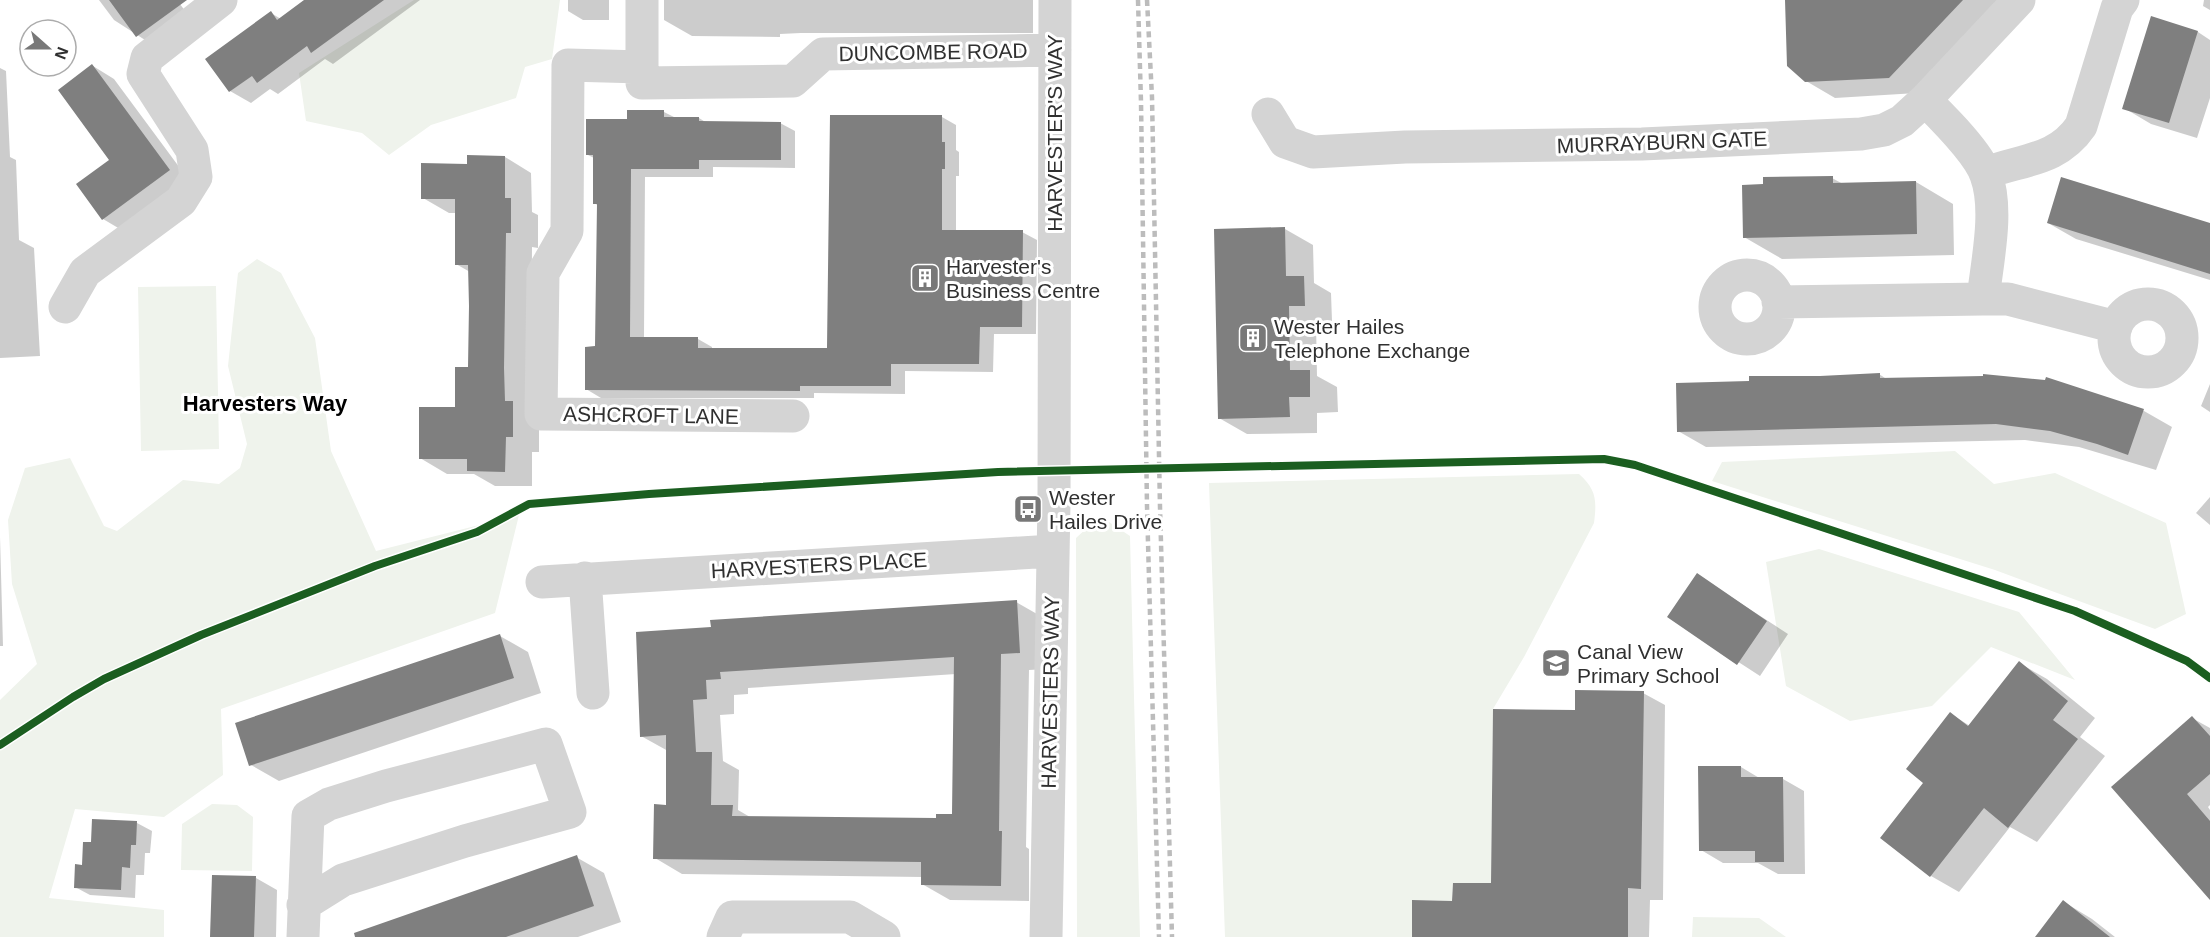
<svg xmlns="http://www.w3.org/2000/svg" width="2210" height="937" font-family="Helvetica,sans-serif">
<style>
.green{fill:#eff3ec}
.shadow{fill:#0003;fill-rule:evenodd}
.building{fill:#7f7f7f;fill-rule:evenodd}
.lines{fill:none;stroke-linecap:round;stroke-linejoin:round}
.street{stroke:#d4d4d4;stroke-width:33}
.rail{stroke:#bcbcbc;stroke-width:4.5;stroke-dasharray:6 4.5;stroke-linecap:butt}
.cycleway-casing{stroke:#fff;stroke-width:11}
.cycleway{stroke:#1b5e20;stroke-width:8}
.labels{text-anchor:middle;dominant-baseline:central;stroke-width:6;stroke-linejoin:round;paint-order:stroke}
.street-label{font-size:21px;fill:#303030;stroke:#fff}
.poi-label{font-size:21px;fill:#303030;stroke:#fff;text-anchor:start}
.neighbourhood-label{font-size:22px;font-weight:bold;fill:#000;stroke:#fff}
</style>
<rect width="100%" height="100%" fill="#fff"/>
<path class="green" d="M414,0H560L552,59L525,67L516,98L431,125L389,155L362,133L306,121L299,73Z
M257,259L281,273L315,338L331,451L376,551L519,515L495,613L221,709L223,775L164,817L75,809L49,898L164,910V937H0V700L37,664L12,584L8,520L25,468L70,458L104,526L117,531L183,480L219,484L240,468L247,444L228,366L238,273Z
M216,286L219,449L141,451L138,287Z
M1955,451L1994,484L2055,473L2166,523L2186,614L2155,629L1995,570L1712,481L1722,462Z
M1579,474C1596,489 1597,500 1594,523L1524,657L1493,709L1491,883H1453L1452,901L1412,900V937H1225L1209,483Z
M1100,516L1130,536L1140,937H1077L1076,538Z
M1819,549L2019,612L2075,680L1991,647L1932,706L1850,721L1786,686L1766,562Z
M212,804L237,805L253,817L252,871L181,870L182,824Z
M1693,917L1759,918L1786,937H1692Z"/>
<path class="shadow" d="M99,0H177L194,23L159,49L114,20Z
M307,0H420L333,64L325,59L278,94L270,89L251,103L230,91L207,59L271,13L281,19Z
M568,0H609V20H583L568,11Z
M664,0H1033V33H801L780,34V37L692,36L664,20Z
M1787,0H2006L1917,93L1835,98L1806,81Z
M2204,0H2210V10L2203,6Z
M2152,18L2198,32L2210,40V98L2197,138L2151,124L2124,108Z
M93,66L114,79L191,183L125,232L103,219L111,161Z
M0,68L6,71L10,157L16,160L19,240L34,248L40,356L0,358Z
M628,112H664L676,118H699L707,123H780L795,131V168L713,167V177H645L644,338L698,339L712,347V349L829,350L942,117L956,125V150L959,152V176H956V231L1022,232L1037,240L1036,334H994L993,372L905,371V394L814,393V398H601L586,389L596,348L599,206L594,203V158L588,155L628,121Z
M505,157L531,173L532,212L538,215V248L532,247L531,413L539,418V452H532V486H495L474,474H447L420,458L456,409L469,369L470,272L456,264V213H449L423,198L469,165Z
M1832,178L1843,184L1916,182L1953,204L1954,255L1782,259L1744,237Z
M2048,223L2210,225V280L2076,239Z
M1285,229L1313,245L1314,283L1331,293L1332,321L1316,322L1317,376L1337,387L1338,412L1317,413V433L1247,434L1219,418Z
M1879,374L1888,380L2047,382V379L2144,411L2172,427L2156,470L2079,447L2025,440L1706,447L1678,431L1820,378Z
M2210,384V412L2201,406Z
M2210,497V525L2196,513Z
M0,537L3,646H0Z
M1697,575L1788,634L1760,676L1669,617Z
M1016,602L1044,618L1047,669L1029,670L1026,847L1029,849V901L950,900L922,884V877L682,874L655,858L667,806L668,751L641,736L712,629ZM956,674L953,816L937,820L750,817L738,810L739,770L723,761L720,715L734,714V695L748,694V688Z
M500,636L528,652L541,693L279,781L251,765Z
M2019,663L2047,679L2095,718L2080,737L2105,756L2037,842L2010,827L1959,892L1931,876L1925,783L1951,714L1970,726Z
M1643,693L1665,705L1663,900H1650L1649,937H1413L1454,902L1492,884L1576,712Z
M2192,718L2210,728V805L2208,807L2210,810V898L2113,787Z
M1741,767L1761,779H1783L1804,791L1805,874H1778L1758,863H1723L1701,850Z
M94,820L137,823L152,831L150,853H145L144,875H136L135,898L90,895L75,887L93,844Z
M576,857L604,873L621,922L578,937H356Z
M256,878L277,890L276,937H211Z
M2064,902L2092,919L2115,937H2037Z"/>
<path class="building" d="M109,0H187L136,37Z
M304,0H384L311,53L307,46L257,83L252,76L229,92L205,59L271,11L277,20Z
M1785,0H1963L1889,78L1805,82L1787,66Z
M2151,16L2198,31L2169,123L2122,109Z
M92,64L170,170L102,220L76,184L109,160L58,90Z
M627,110H664V117H699V121L781,122V160H699V169H631L630,337H698V348H827L830,115H942V142H945V169H942V230H1023L1022,327H980L979,364H891V386H800V391L585,390V347L595,346L597,204H593V155H586V119H627Z
M467,155L505,156V198H511V233H506L504,368L505,401H513V437H506L505,472L467,471V459H419V407H455V367H468L469,306L468,265H455V199H421V163L467,164Z
M1833,176V183L1916,181L1917,234L1743,238L1742,185L1763,184V177Z
M2061,177L2210,223V274L2047,223Z
M1285,227L1286,276H1304L1305,306H1289L1290,370H1310V397H1289L1290,417L1218,419L1214,229Z
M1880,373V378L1983,376V374L2045,380L2046,377L2144,409L2128,455L2097,444L2050,431L1996,424L1677,432L1676,383L1749,381V376H1820Z
M1697,573L1767,621L1737,665L1667,617Z
M1017,600L1020,653L1001,654L999,831H1002L1001,886L921,885V862L653,859L654,804L666,805V735L640,737L636,632L711,627L710,620ZM954,657L952,814H936V818L732,816L733,805H711L712,752H696L693,700L707,699L706,680L721,679L720,672Z
M500,634L514,678L249,766L235,723Z
M2019,661L2068,701L2053,720L2078,739L2008,828L1984,808L1930,877L1880,838L1923,783L1906,769L1950,712L1968,726Z
M1575,690L1644,691L1641,889L1628,888V937H1412V900L1452,901L1453,883H1491L1493,709L1575,710Z
M2192,716L2210,736V774L2187,794L2210,821V900L2111,787Z
M1698,766H1741V777H1783L1784,862H1755V851H1699Z
M92,819L137,821L136,845H131L130,868L122,867L121,890L74,888L75,864L82,865L83,842H91Z
M577,855L594,906L506,937H355L354,933Z
M212,875L256,876L254,937H210Z
M2063,900L2110,937H2035Z"/>
<g class="lines">
<path class="street" d="M642,0V83L793,81L823,54L1055,50
M642,67L568,65L567,231L543,273L541,414L793,416
M1268,114L1285,142L1313,152L1405,147L1642,144L1861,134L1884,130L1902,121L1925,100L2019,0
M1986,173C2023,159 2057,161 2081,126L2117,8L2123,0
M1715 307a32 32 0 1 1 64 0a32 32 0 1 1-64 0Z
M1983,299H2008L2116,327
M1778,302L1983,299C1987,262 1999,210 1986,175C1978,152 1943,118 1925,100
M2114 338a34 34 0 1 1 68 0a34 34 0 1 1-68 0Z
M65,307L85,272L181,201L196,177L192,150L143,74L147,58L221,0
M585,578L593,693
M542,582L1053,551
M303,937L308,816L329,804L386,786L546,744L570,812L465,841L343,880L303,905
M723,937L732,917H850L884,937
M1046,937L1054,503L1055,0"/>
<path class="rail" d="M1138,0L1141,102L1147,506L1159,937
M1147,0L1152,97L1160,507L1172,937"/>
<g class="cycleway-casing">
<path id="cycleway" d="M0,745L73,697L104,679L201,635L375,566L477,532L529,504L649,494L998,472L1604,459L1635,465L2075,611L2187,661L2210,678"/>
</g>
<use href="#cycleway" class="cycleway"/>
</g>
<defs>
<g id="building-square" transform="scale(1.5)"><rect x="-9" y="-9" width="18" height="18" rx="4" fill="#787878" stroke="#fff"/><path d="M-4-6H4V6H1V3H-1V6H-4ZM-2.5-4.3h1.7v1.8h-1.7ZM.8-4.3h1.7v1.8H.8ZM-2.5-1h1.7V.8h-1.7ZM.8-1h1.7V.8H.8Z" fill="#fff"/></g>
<g id="bus-square" transform="scale(1.5)"><rect x="-9" y="-9" width="18" height="18" rx="4" fill="#787878" stroke="#fff"/><path d="M-5-6H5V4H4V6H2V4H-2V6H-4V4H-5ZM-3.5-4V0h7V-4ZM-3.5 1.2v1.5H-2V1.2ZM2 1.2v1.5H3.5V1.2Z" fill="#fff"/></g>
<g id="school-square" transform="scale(1.5)"><rect x="-9" y="-9" width="18" height="18" rx="4" fill="#787878" stroke="#fff"/><path d="M0-5L7-2L0 1L-7-2ZM-4 1L0 2.5L4 1V4Q0 6-4 4Z" fill="#fff"/></g>
</defs>
<g fill-rule="evenodd">
<use href="#building-square" x="925" y="278"/>
<use href="#building-square" x="1253" y="338"/>
<use href="#bus-square" x="1028" y="509"/>
<use href="#school-square" x="1556" y="663"/>
</g>
<g class="labels">
<g class="street-label">
<text transform="translate(933 52) rotate(-1)">DUNCOMBE ROAD</text>
<text transform="translate(1054 133) rotate(-90)">HARVESTER'S WAY</text>
<text transform="translate(1662 142) rotate(-2)">MURRAYBURN GATE</text>
<text transform="translate(651 415) rotate(1)">ASHCROFT LANE</text>
<text transform="translate(819 565) rotate(-3)">HARVESTERS PLACE</text>
<text transform="translate(1050 692) rotate(-89)">HARVESTERS WAY</text>
</g>
<g class="poi-label">
<text x="946" y="266">Harvester's<tspan x="946" dy="24">Business Centre</tspan></text>
<text x="1274" y="326">Wester Hailes<tspan x="1274" dy="24">Telephone Exchange</tspan></text>
<text x="1049" y="497">Wester<tspan x="1049" dy="24">Hailes Drive</tspan></text>
<text x="1577" y="651">Canal View<tspan x="1577" dy="24">Primary School</tspan></text>
</g>
<g class="neighbourhood-label">
<text x="265" y="403">Harvesters Way</text>
</g>
</g>
<g transform="translate(48 48) rotate(111)"><circle r="28" fill="#ffffff" stroke="#acacac" stroke-width="1.5"/>
<path d="M0-4.5L10 22L0 15L-10 22Z" fill="#787878"/>
<text y="-9" font-size="16" font-weight="bold" text-anchor="middle" fill="#303030">N</text>
</g>
</svg>
